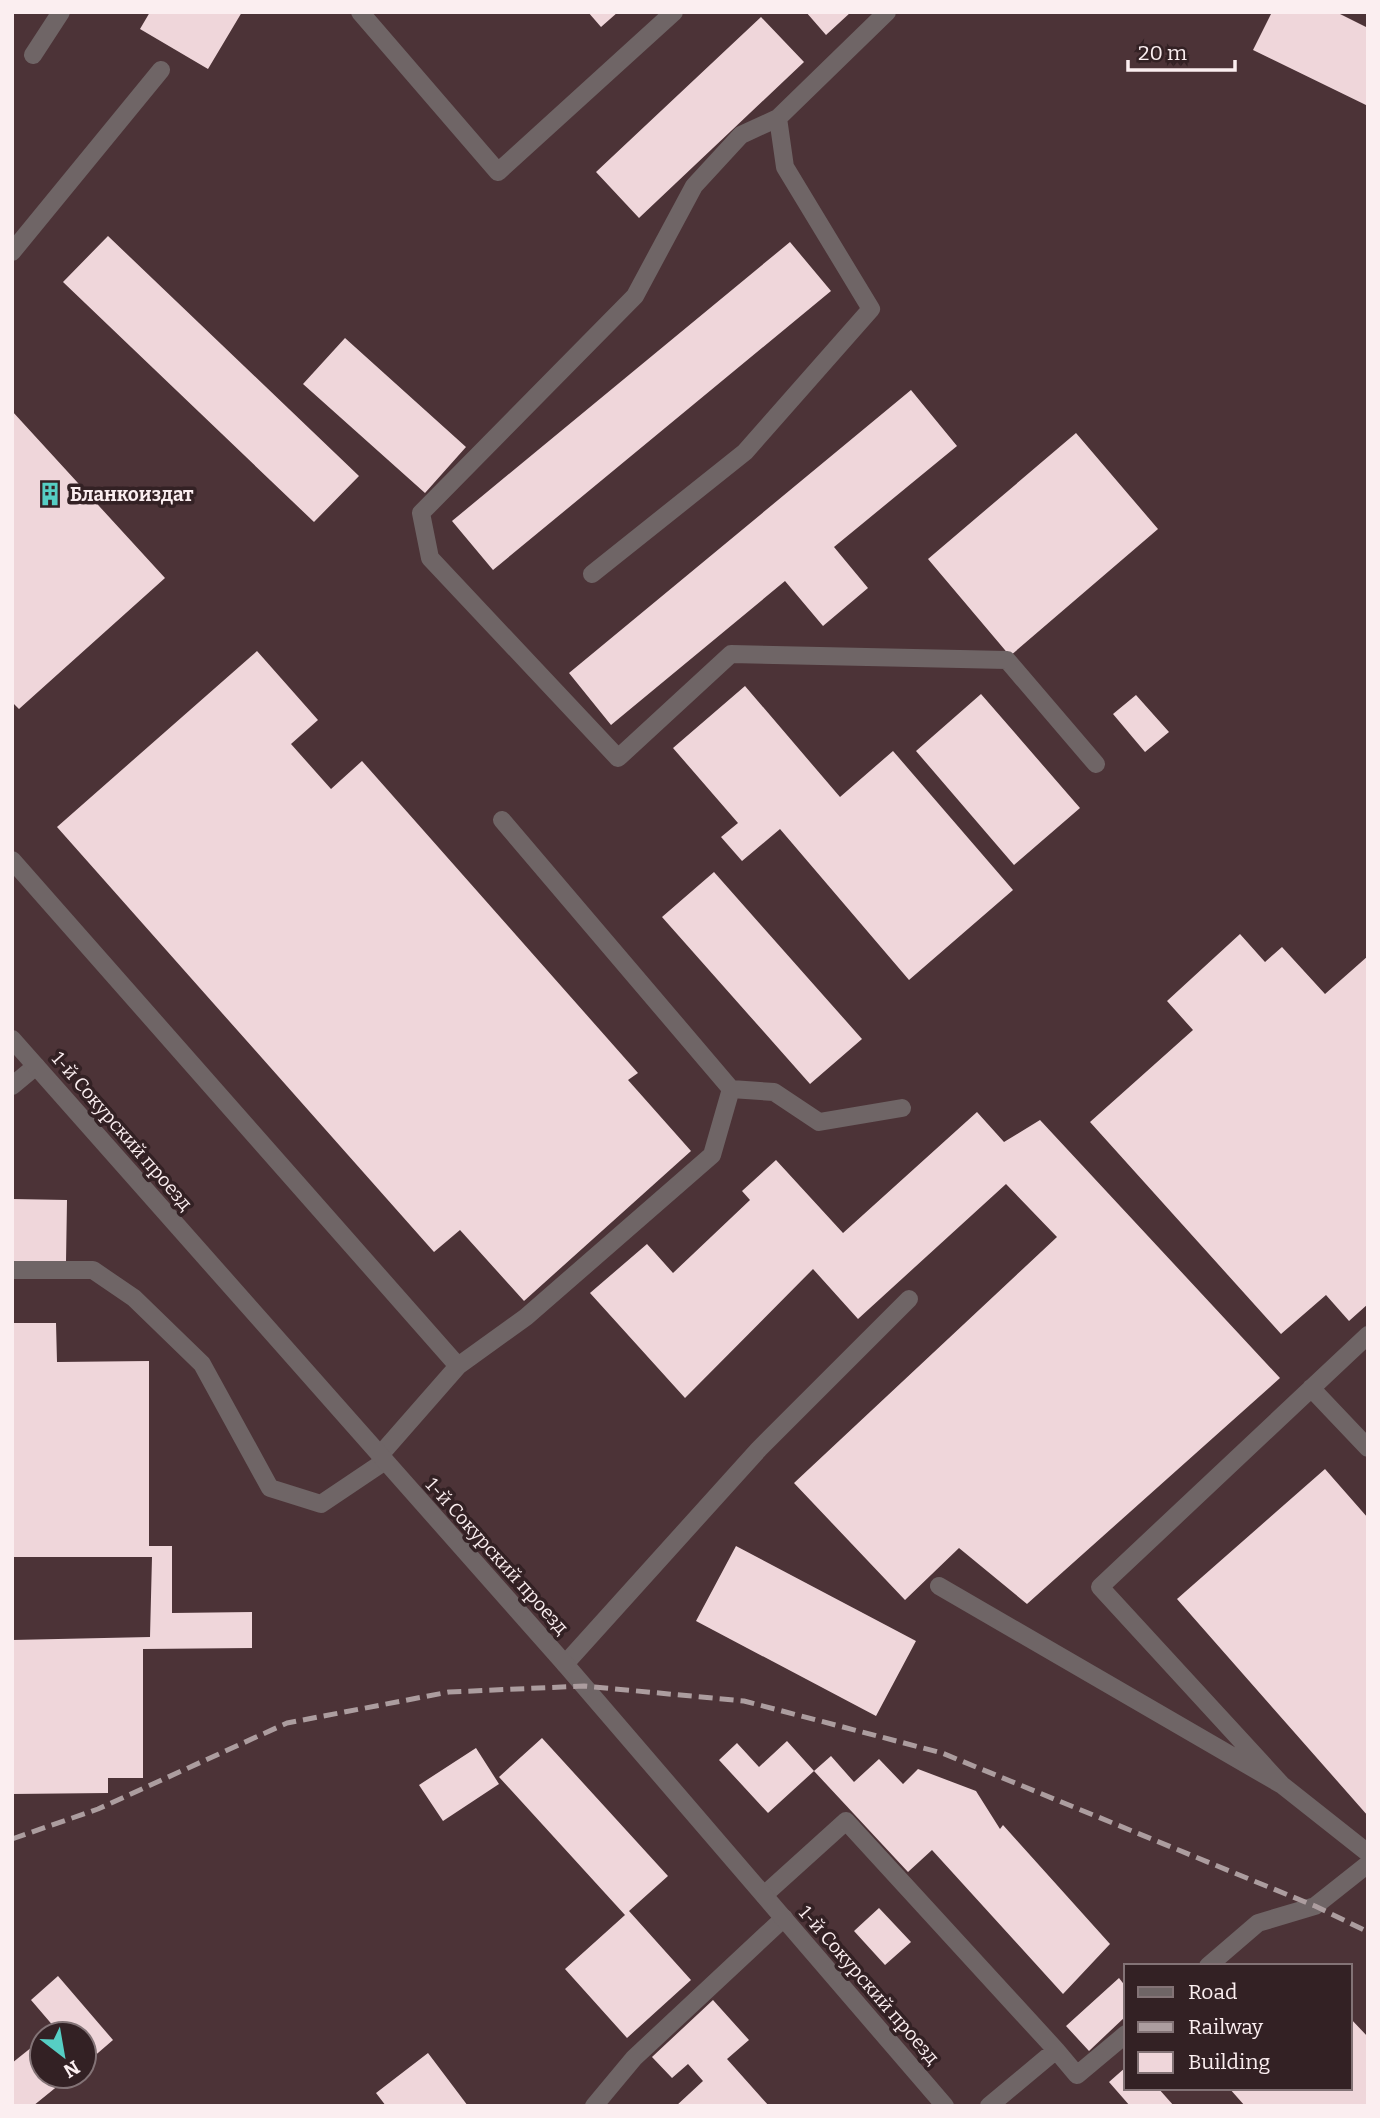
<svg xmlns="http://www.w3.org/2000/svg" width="1380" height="2118" font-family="Bitter,serif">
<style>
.built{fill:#4c3337;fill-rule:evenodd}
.building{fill:#efd6da}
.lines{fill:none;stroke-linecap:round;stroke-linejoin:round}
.lane{stroke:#6f6566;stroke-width:18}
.street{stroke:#6f6566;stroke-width:18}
.rail{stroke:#ac9d9f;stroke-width:5;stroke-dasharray:14 7;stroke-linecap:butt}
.labels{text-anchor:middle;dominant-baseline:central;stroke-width:7;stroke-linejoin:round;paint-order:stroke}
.poi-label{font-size:19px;font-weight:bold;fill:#fbeef0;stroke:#332124;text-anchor:start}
.street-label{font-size:19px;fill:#fbeef0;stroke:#332124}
</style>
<rect width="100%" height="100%" fill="#3d2b2e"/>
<path class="built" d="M12,12H1368V2106H12ZM1126,1966H1350V2088H1126ZM42,2034H84V2076H42Z"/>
<path class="building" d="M150,12H242L208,69L140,29Z
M588,12H618L601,27Z
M806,12H851L826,35Z
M1272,12H1336L1368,28V106L1253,50Z
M761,17L804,62L639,218L596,172Z
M108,236L359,476L314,522L63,282Z
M790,242L831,291L493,570L452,521Z
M345,338L466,447L425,493L303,384Z
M911,390L957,446L834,547L868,588L823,626L785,581L611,725L569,673Z
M12,411L165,578L19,709L12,702Z
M1076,433L1158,529L1010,656L928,559Z
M257,651L318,720L291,744L331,789L362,761L638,1073L628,1080L691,1151L524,1301L460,1230L434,1252L57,827Z
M745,686L840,797L893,751L1013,890L909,980L780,829L742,861L721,837L738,823L673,748Z
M981,694L1080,808L1014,865L916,751Z
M1136,695L1169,732L1145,752L1113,714Z
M714,872L862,1039L810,1084L662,917Z
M1240,934L1265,962L1282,947L1325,994L1368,956V1304L1349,1321L1326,1295L1281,1334L1090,1122L1193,1030L1167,1001Z
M977,1112L1004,1142L1040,1120L1280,1378L1027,1604L959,1548L905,1600L794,1483L1057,1237L1006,1184L858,1319L813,1269L685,1398L590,1293L647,1244L673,1273L750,1200L742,1191L776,1160L843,1233Z
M12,1199L67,1200L66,1262L12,1261Z
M12,1323H56L57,1362L149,1361V1546H172V1613L252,1612V1648L143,1649V1778H108V1793L12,1794V1640L150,1637L152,1557H12Z
M1325,1469L1368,1518V1816L1177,1599Z
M736,1546L916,1641L876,1716L696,1621Z
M542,1738L668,1876L629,1911L691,1980L627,2038L565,1969L625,1915L499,1777Z
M787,1741L814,1771L768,1813L719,1760L737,1743L759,1767Z
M476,1748L499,1784L443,1821L419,1785Z
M831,1756L854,1782L879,1759L903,1784L918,1769L976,1791L1000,1829L1003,1825L1110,1944L1063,1994L932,1850L908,1872L814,1771Z
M879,1908L911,1942L885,1965L854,1931Z
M58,1976L113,2040L84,2065V2034H48L55,2028L31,2000Z
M1119,1978L1126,1987V2016L1089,2051L1066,2026Z
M713,2000L749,2040L727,2059L769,2106H676L703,2081L688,2064L672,2078L652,2057Z
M1350,2018L1368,2037V2106H1245L1229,2088H1350Z
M42,2039V2076H70L33,2106H12V2063Z
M428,2053L468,2106H386L376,2093Z
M1126,2067V2088H1158L1174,2106H1130L1109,2082Z"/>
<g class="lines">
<path class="lane" d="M360,12L498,172L674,12
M33,55L61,12
M778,118L741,135L694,186L635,296L421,513L430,558L618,758L731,654L1007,660L1096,764
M12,252L161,70
M592,574L745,452L871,309L785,167L778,118L887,12
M12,860L458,1366L380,1455
M12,1086L36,1066
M731,1089L774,1092L819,1122L902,1108
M12,1270H93L134,1298L202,1364L270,1488L321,1504L385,1461
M458,1366L526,1317L712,1155L731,1089L502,820
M1311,1388L1368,1448
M939,1586L1282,1785L1368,1853
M565,1664L759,1449L909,1299
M1282,1785L1100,1587L1368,1335
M764,1895L846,1821L1056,2050
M1208,1966L1258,1923L1315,1906L1368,1864
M594,2106L634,2058L784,1918
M989,2106L1056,2050L1077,2075L1126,2034"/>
<path class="street" d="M12,1039L565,1664L945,2106"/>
<path class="rail" d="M12,1839L98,1809L287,1723L449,1692L584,1686L744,1701L942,1753L1315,1906L1368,1932"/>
</g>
<defs>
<g id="building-bare" transform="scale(1.89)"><path d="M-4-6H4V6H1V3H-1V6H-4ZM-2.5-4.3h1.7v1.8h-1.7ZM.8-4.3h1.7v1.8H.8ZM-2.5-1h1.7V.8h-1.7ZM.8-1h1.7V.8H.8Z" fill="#56cec4" stroke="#332124" stroke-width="2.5" paint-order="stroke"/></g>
</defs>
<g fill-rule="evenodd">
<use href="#building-bare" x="50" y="494"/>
</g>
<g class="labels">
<g class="poi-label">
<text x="70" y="494">Бланкоиздат</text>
</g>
<g class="street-label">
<text transform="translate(122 1131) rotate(49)">1-й Сокурский проезд</text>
<text transform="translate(497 1556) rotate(48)">1-й Сокурский проезд</text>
<text transform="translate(869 1985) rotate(49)">1-й Сокурский проезд</text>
</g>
</g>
<rect width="1380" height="2118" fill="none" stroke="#fbeef0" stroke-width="28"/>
<rect x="1124" y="1964" width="228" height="126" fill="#332124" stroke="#837376" stroke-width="2"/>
<rect x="1138" y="1987" width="35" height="10" fill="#6f6566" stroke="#837376" stroke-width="2"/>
<text x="1188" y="1999" font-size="21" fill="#fbeef0">Road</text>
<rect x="1138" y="2022" width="35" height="10" fill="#ac9d9f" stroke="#837376" stroke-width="2"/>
<text x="1188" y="2034" font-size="21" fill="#fbeef0">Railway</text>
<rect x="1138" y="2052" width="35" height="21" fill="#efd6da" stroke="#837376" stroke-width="2"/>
<text x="1188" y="2069" font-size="21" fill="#fbeef0">Building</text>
<g transform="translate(63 2055) rotate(149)"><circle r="33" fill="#332124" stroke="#837376" stroke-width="2"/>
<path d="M0-5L12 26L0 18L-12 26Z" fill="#56cec4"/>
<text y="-10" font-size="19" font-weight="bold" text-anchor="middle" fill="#fbeef0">N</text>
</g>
<path d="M1128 60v10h107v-10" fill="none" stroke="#fbeef0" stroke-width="3.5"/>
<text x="1138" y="60" font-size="21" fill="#fbeef0" stroke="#332124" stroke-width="5" paint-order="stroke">20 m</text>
</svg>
